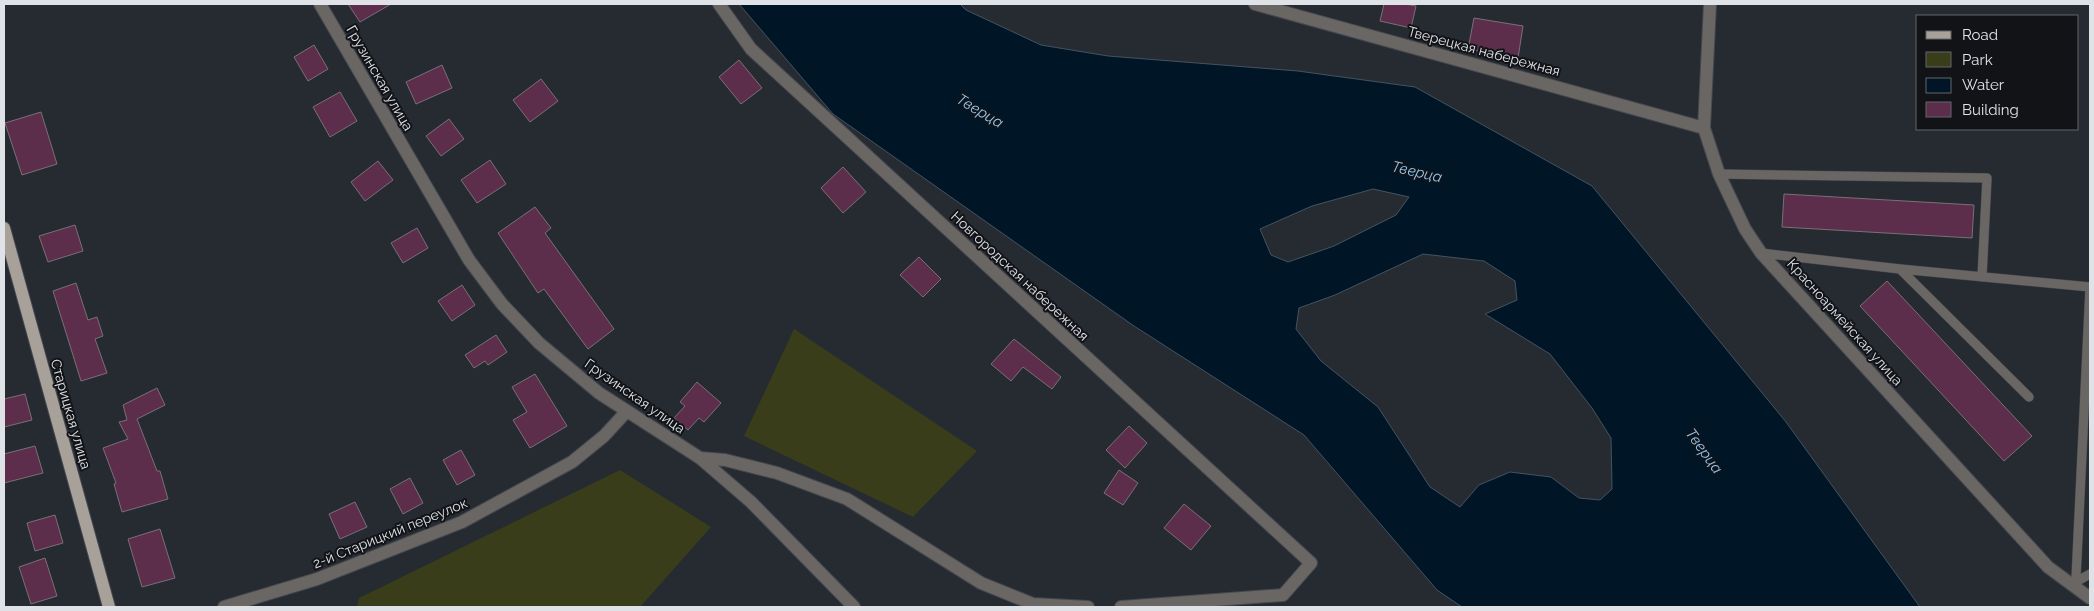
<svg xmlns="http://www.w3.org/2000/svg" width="2094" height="611" font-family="Raleway,sans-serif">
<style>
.green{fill:#393d19}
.water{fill:#001627;stroke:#435361;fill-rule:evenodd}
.building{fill:#5c2e4c;stroke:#797075}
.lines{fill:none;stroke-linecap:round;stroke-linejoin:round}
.service-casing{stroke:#44484f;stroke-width:10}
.minor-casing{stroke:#44484f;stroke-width:14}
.primary-casing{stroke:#44484f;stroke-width:14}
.service{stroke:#6a6663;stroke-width:9}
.minor{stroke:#6a6663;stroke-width:12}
.primary{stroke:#a8a19a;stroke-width:12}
.labels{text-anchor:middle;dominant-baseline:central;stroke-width:4;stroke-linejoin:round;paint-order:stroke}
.street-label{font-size:14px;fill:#dfe2e7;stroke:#111317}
.water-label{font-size:15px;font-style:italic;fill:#8ec7f5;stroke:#111317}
</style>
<rect width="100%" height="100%" fill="#262b32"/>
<path class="green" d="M794,329L977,451L913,517L744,436Z
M620,470L711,527L640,607H357L359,598Z"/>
<path class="water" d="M739,4H960L966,10L1041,45L1108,56L1298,71L1415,87L1592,186L1786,422L1920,607H1462L1437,590L1304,435L1134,326L833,114ZM1373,189L1409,197L1396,215L1334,246L1288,262L1271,255L1260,229L1312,206ZM1423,254L1484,261L1515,281L1517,300L1485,314L1550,354L1592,408L1611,438L1612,489L1600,500L1579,498L1551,477L1510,472L1479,485L1460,507L1430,487L1378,407L1321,361L1296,329L1299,308L1335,295Z"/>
<path class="building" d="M348,4H391L360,22Z
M1384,4H1405L1416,6L1411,28L1380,21Z
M1474,18L1523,26L1518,58L1468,49Z
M314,45L328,69L308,81L294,57Z
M739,60L762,88L741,104L719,77Z
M442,65L452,88L416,104L406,82Z
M541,79L558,101L530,122L513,100Z
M340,92L357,121L330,137L313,107Z
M41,112L57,164L22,175L5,123Z
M449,119L464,139L441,156L426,136Z
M490,160L506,184L477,203L461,180Z
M378,161L393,180L365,201L351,182Z
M843,167L866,192L843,213L821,188Z
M1784,194L1974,205L1972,238L1782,227Z
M535,207L551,228L545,233L614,329L588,349L544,289L538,293L498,233Z
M75,225L83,251L48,262L39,236Z
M417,228L428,248L403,263L391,243Z
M919,257L941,279L923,297L900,275Z
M1887,281L2032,436L2004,461L1860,306Z
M76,283L88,320L97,317L103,336L95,339L107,373L81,381L53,291Z
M462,285L475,305L452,321L438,301Z
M496,335L507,352L488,365L485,361L474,368L465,355Z
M1014,339L1061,377L1052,389L1023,367L1011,381L991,364Z
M535,374L567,426L530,448L513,420L527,412L512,387Z
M697,382L721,403L704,422L699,418L688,430L674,418L685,406L680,402Z
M157,388L165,405L137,419L157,471H160L168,499L122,512L114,484L116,483L103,448L128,439L119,422L127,420L123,405Z
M25,394L32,420L4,427V399Z
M1129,426L1147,443L1125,468L1106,450Z
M35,446L43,473L4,483V454Z
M461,450L475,475L457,485L443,460Z
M1119,470L1138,483L1123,505L1104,493Z
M410,478L423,503L403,514L390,489Z
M355,502L367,527L340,539L329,514Z
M1184,504L1211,526L1191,550L1164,528Z
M55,515L63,543L35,551L27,523Z
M160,529L175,578L142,587L128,539Z
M45,558L57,596L31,604L19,567Z"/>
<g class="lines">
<g class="service-casing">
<path id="service" d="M1719,174L1987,178L1982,277
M1761,253L1900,269L2090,287
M1900,269L2029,397
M2072,584L2076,578L2090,288
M2072,584L2090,574"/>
</g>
<g class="minor-casing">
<path id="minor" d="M320,4L469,260L502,304L539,343L599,393L700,458L751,502L854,607
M719,4L751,49L1311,563L1283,595L1121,607
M1255,4L1704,128
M1710,4L1704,128L1719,174L1745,229L1761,253L2048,567L2090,598
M700,458L725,460L777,473L847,499L981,583L1033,604L1088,607
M224,607L317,579L462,522L572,462L604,436L627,411"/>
</g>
<g class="primary-casing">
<path id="primary" d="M4,228L109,607"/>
</g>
<use href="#service" class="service"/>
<use href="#minor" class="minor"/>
<use href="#primary" class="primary"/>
</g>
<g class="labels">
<g class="street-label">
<text transform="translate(1484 51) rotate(15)">Тверецкая набережная</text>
<text transform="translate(380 78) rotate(60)">Грузинская улица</text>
<text transform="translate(1020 276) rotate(43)">Новгородская набережная</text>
<text transform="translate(1845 322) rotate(48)">Красноармейская улица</text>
<text transform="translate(635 396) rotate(35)">Грузинская улица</text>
<text transform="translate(71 414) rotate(74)">Старицкая улица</text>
<text transform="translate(390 533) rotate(-22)">2-й Старицкий переулок</text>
</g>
<g class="water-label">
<text transform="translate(980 111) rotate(31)">Тверца</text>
<text transform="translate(1417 172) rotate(13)">Тверца</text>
<text transform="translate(1704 451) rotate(54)">Тверца</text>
</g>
</g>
<rect width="2094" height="611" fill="none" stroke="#dfe2e7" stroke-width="10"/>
<rect x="1916" y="15" width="162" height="115" fill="#111317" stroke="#63666a"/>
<rect x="1926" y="31" width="25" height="8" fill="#a8a19a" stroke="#63666a"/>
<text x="1962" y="40" font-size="15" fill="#dfe2e7">Road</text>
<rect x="1926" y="52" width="25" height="15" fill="#393d19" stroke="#63666a"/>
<text x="1962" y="65" font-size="15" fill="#dfe2e7">Park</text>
<rect x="1926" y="78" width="25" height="15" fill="#001627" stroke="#63666a"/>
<text x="1962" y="90" font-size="15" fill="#dfe2e7">Water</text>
<rect x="1926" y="102" width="25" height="15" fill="#5c2e4c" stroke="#63666a"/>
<text x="1962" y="115" font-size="15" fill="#dfe2e7">Building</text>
</svg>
